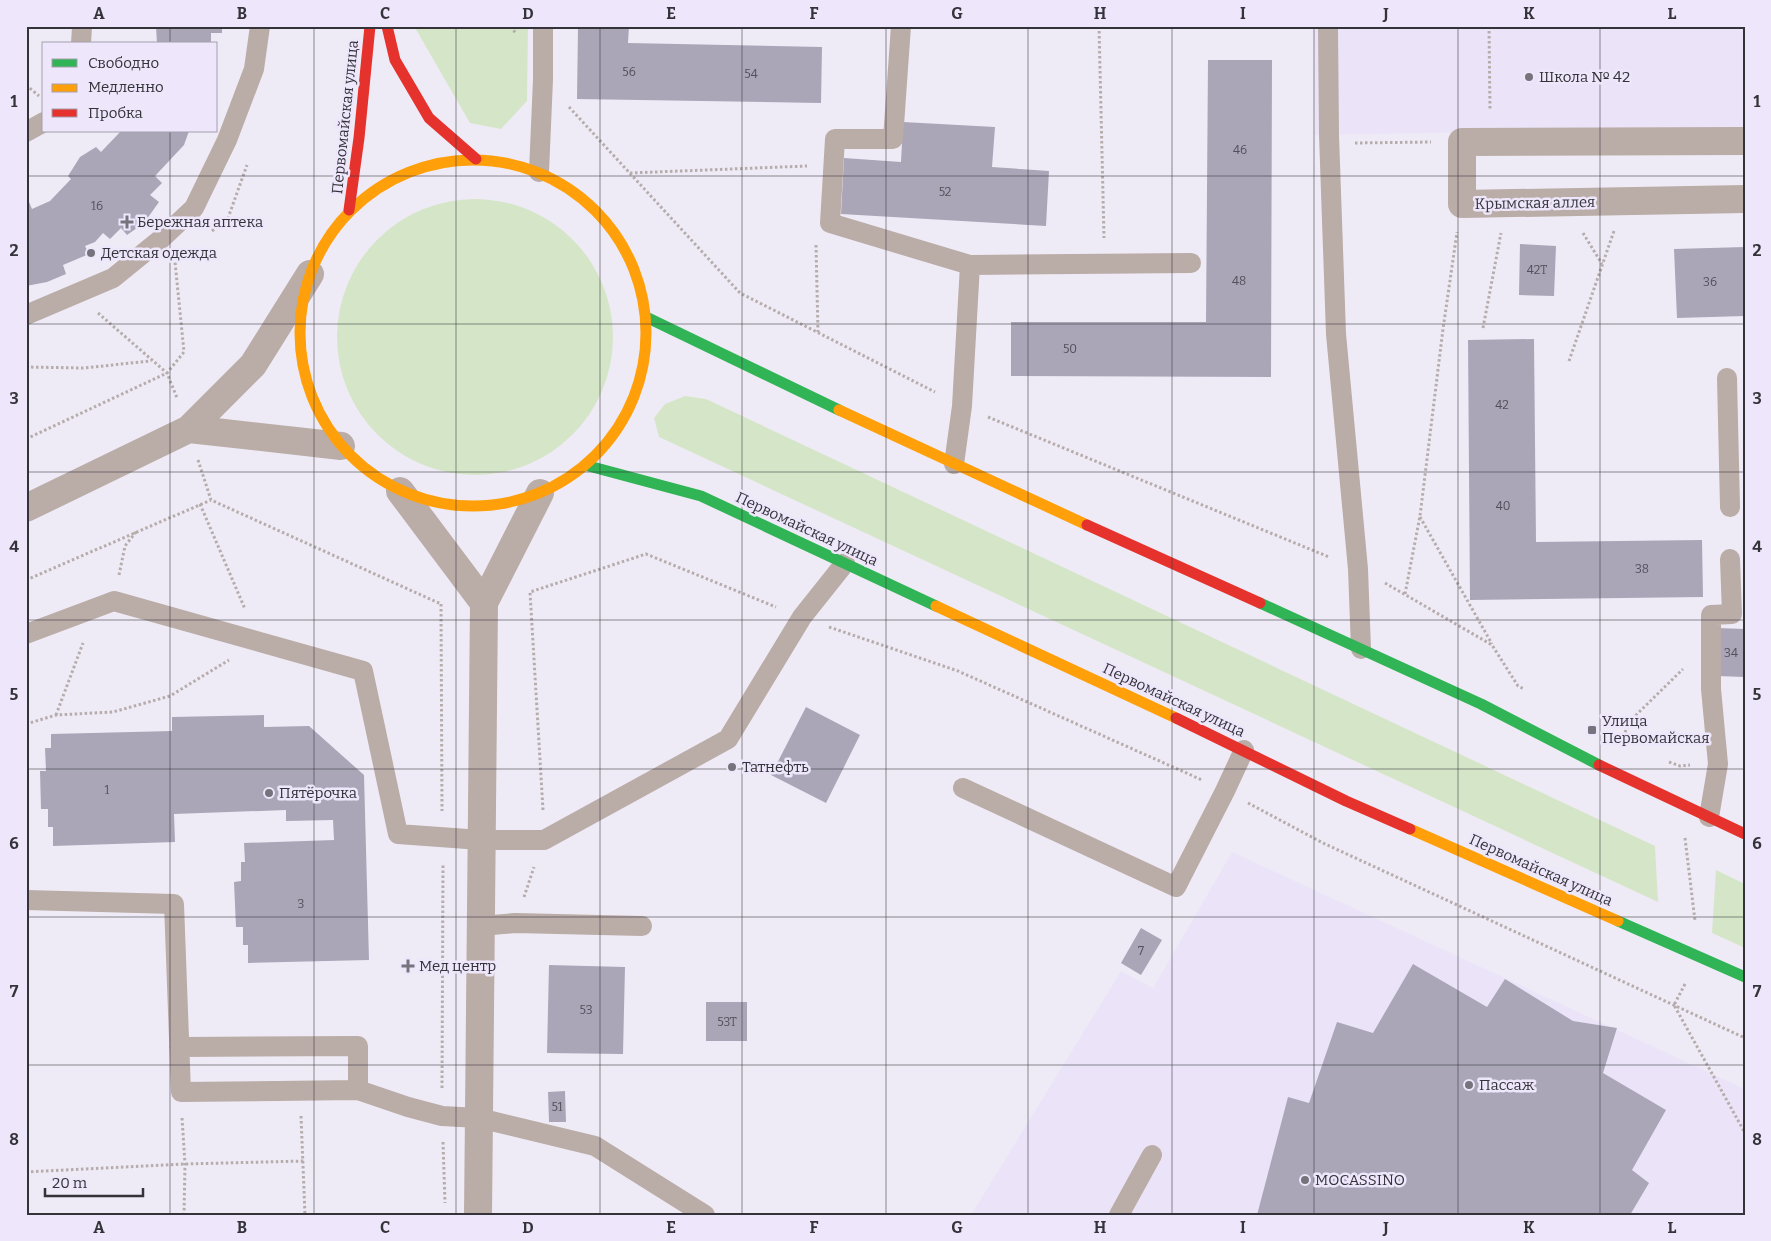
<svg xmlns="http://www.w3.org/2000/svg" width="1771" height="1241" font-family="Bitter,serif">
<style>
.built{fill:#ebe4f8}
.green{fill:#d5e6c8}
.building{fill:#aaa6b8}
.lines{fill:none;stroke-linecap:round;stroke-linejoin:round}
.path{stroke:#b6acac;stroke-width:3;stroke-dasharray:2.5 2.5;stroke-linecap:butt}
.lane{stroke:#baaca7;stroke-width:20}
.street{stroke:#baaca7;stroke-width:28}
.fast{stroke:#30b455;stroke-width:11}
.slow{stroke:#ff9f0a;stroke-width:11}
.jam{stroke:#e5322d;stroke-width:11}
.grid{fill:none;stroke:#35333a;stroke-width:1;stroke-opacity:0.55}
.poi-dot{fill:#76737c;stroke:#eee7fb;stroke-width:2}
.labels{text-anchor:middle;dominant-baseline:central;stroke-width:5;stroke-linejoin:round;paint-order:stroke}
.number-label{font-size:12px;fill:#52505a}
.poi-label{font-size:15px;fill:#35333a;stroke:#eee7fb;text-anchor:start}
.street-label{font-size:15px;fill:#35333a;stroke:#eee7fb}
.neatline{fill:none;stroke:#35333a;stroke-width:2}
.grid-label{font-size:16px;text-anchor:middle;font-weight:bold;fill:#35333a}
</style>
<rect width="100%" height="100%" fill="#efebf6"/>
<path class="built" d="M1314,26H1745V128L1315,135Z
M1232,852L1745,1089V1215H971L1121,971L1153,988Z"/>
<path class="green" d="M414,26H528L527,101L501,129L470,123Z
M337 337a138 138 0 1 1 276 0a138 138 0 1 1-276 0Z
M685,396L706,399L1655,846L1658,902L659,437L654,418L665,404Z
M1716,870L1745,884V948L1712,933Z"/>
<path class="building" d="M156,26H222V33H211V44H157Z
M578,26H629L628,43L822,47L821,103L577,99Z
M1208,60H1272L1271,377L1011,376V322H1206Z
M903,122L995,127L992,167L1049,171L1046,226L841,214L844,158L901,162Z
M121,131H189L184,145L155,176L162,183L150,195L159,202L144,223L127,235L121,228L110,239L103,233L95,242L85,246L89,254L63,265L66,274L47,282L26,286V203L29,202L32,209L50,201L71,179L68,176L80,157L96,147L101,152Z
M1520,244L1556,246L1554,296L1519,295Z
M1745,247V316L1677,318L1674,249Z
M1534,339L1536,542L1702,540L1703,597L1470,600L1468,340Z
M1717,628L1745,629V677L1716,676Z
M806,707L860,735L826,803L771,775Z
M264,715V727L309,726L364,775L369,960L248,963V945H243V927H236L234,882L241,881V862H245L244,843L334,840L333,820L286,821V810L174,814L175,842L53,846V827H48V809H41L40,771H46L45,748H51V734L172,731V717Z
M1141,928L1162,940L1141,975L1121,963Z
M1413,964L1487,1007L1505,979L1573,1021L1617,1028L1603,1073L1666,1110L1632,1170L1649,1183L1630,1215H1257L1288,1097L1309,1103L1337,1022L1373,1033Z
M549,965L625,967L623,1054L547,1053Z
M706,1002H747V1041H706Z
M565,1091L566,1122H549L548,1092Z"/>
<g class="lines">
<path class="path" d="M511,26L516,34
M1099,26L1104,238
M1489,26L1490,111
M26,85L39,96
M569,107L740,293L935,392
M1355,143L1431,142
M630,173L807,166
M212,231L228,218L247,165
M1583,233L1602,264
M816,245L818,332
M98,313L167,373L177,398
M1483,328L1501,233
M1569,361L1614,231
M26,367L83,368L151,361
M988,417L1329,557
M26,439L167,373L184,352L175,262
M198,460L211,500L441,604
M200,504L245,609
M1420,517L1492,644
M119,575L125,546L136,532
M26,580L211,500
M1385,583L1492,645L1518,686L1524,689
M1405,594L1420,516L1443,329L1457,232
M441,604L442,811
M829,627L958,671L1202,780
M56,715L83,643
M26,724L56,715L113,712L170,696L229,660
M1620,741L1633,718L1683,669
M1669,762L1680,766L1690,765
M1248,803L1323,843L1745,1038
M543,810L530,592L646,554L776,607
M1685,838L1695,921
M524,897L534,867
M1685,984L1674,1005L1745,1133
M442,1088L443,864
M301,1116L305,1215
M182,1118L185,1164L184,1215
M443,1142L445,1203
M26,1172L185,1164L304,1161"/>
<path class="lane" d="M901,26L893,139H835L830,223L970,265
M1328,26L1329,135L1336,334L1358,569L1361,649
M81,44L82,26
M26,132L44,122
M539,172L543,79V26
M26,315L113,278L161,239L194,208L227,140L254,69L260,26
M1727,378L1730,507
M954,464L962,406L970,265L1191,263
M26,634L114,601L363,671L398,834L481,840H544L728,739L802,617L845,563
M963,788L1176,887L1225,791L1244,750
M1709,817L1718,764L1711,689V615L1732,614L1730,559
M26,900L174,904L181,1092L358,1090L408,1107L442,1116L479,1118L595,1146L705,1215
M480,926L515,923L642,926
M179,1047L358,1046V1090
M1119,1215L1152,1155"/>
<path class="street" d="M1745,141L1462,142V204L1745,199
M189,429L341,446
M400,491L484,603
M26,508L189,429L253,365L310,274
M478,1215L484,603L540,493"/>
<path class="fast" d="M646,317L839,410
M585,465L701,496L936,606
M1260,603L1481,704L1599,765
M1618,921L1745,977"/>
<path class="slow" d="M300 333a173 173 0 1 1 346 0a173 173 0 1 1-346 0Z
M839,410L1087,525
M936,606L1176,718
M1410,829L1618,921"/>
<path class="jam" d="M387,26L395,60L429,118L476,159
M349,210L359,138L370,26
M1087,525L1260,603
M1176,718L1346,801L1410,829
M1599,765L1745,834"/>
</g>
<path class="grid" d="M170,26V44M314,26V1215M456,26V1215M600,26V1215M742,26V1215M886,26V1215M1028,26V1215M1172,26V1215M1314,26V1215M1458,26V1215M1600,26V1215M170,131V1215M26,176H1745M26,324H1745M26,472H1745M26,620H1745M26,769H1745M26,917H1745M26,1065H1745"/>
<g class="poi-dot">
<circle cx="1529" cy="77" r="5"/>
<path d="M124.5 214.5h5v5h5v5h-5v5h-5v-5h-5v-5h5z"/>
<circle cx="91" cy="253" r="5"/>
<rect x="1587" y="725" width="10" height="10" rx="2.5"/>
<circle cx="732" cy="767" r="5"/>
<circle cx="269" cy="793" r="5"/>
<path d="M405.5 958.5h5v5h5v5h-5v5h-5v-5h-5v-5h5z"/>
<circle cx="1469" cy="1085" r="5"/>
<circle cx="1305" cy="1180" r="5"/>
</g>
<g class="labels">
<g class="number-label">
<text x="629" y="72">56</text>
<text x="751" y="74">54</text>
<text x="1240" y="150">46</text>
<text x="945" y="192">52</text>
<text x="97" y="206">16</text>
<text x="1537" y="270">42Т</text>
<text x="1239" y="281">48</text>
<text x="1710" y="282">36</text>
<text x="1070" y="349">50</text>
<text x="1502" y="405">42</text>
<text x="1503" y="506">40</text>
<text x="1642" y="569">38</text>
<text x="1731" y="653">34</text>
<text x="107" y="790">1</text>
<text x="301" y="904">3</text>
<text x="1141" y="951">7</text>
<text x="586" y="1010">53</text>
<text x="727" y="1022">53Т</text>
<text x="557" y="1107">51</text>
</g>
<g class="poi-label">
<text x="1539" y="77">Школа № 42</text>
<text x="137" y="222">Бережная аптека</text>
<text x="101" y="253">Детская одежда</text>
<text x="1602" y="721">Улица<tspan x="1602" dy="17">Первомайская</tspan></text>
<text x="742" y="767">Татнефть</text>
<text x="279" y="793">Пятёрочка</text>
<text x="419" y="966">Мед центр</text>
<text x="1479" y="1085">Пассаж</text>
<text x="1315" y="1180">MOCASSINO</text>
</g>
<g class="street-label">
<text transform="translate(345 117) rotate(-84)">Первомайская улица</text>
<text transform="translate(1535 203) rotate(-1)">Крымская аллея</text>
<text transform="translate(807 529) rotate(25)">Первомайская улица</text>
<text transform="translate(1174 700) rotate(25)">Первомайская улица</text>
<text transform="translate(1541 870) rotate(24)">Первомайская улица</text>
</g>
</g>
<rect width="1771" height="1241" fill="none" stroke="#eee7fb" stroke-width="55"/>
<rect x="42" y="42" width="175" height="90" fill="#eee7fb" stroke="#a49fae"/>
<rect x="52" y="59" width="25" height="8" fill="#30b455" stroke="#a49fae"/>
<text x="88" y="68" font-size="15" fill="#35333a">Свободно</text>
<rect x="52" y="84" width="25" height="8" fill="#ff9f0a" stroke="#a49fae"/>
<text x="88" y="92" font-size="15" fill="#35333a">Медленно</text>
<rect x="52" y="109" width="25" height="8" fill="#e5322d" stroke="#a49fae"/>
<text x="88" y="118" font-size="15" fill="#35333a">Пробка</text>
<path d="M45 1188v8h98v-8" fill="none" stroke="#35333a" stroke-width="2.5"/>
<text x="52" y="1188" font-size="15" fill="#35333a" stroke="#eee7fb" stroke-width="4" paint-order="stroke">20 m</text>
<rect x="28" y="28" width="1716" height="1186" class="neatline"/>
<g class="grid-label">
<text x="99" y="19">A</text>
<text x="242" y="19">B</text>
<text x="385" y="19">C</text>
<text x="528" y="19">D</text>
<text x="671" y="19">E</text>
<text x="814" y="19">F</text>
<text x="957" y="19">G</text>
<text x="1100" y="19">H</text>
<text x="1243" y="19">I</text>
<text x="1386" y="19">J</text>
<text x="1529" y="19">K</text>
<text x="1672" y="19">L</text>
<text x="14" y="107">1</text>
<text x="1757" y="107">1</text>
<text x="14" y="256">2</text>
<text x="1757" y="256">2</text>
<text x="14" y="404">3</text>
<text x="1757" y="404">3</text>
<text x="14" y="552">4</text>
<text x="1757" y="552">4</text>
<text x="14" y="700">5</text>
<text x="1757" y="700">5</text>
<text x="14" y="849">6</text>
<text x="1757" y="849">6</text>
<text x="14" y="997">7</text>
<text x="1757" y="997">7</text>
<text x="14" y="1145">8</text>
<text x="1757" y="1145">8</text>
<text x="99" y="1233">A</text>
<text x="242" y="1233">B</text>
<text x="385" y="1233">C</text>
<text x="528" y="1233">D</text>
<text x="671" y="1233">E</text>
<text x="814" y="1233">F</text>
<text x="957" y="1233">G</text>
<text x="1100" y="1233">H</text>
<text x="1243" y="1233">I</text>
<text x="1386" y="1233">J</text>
<text x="1529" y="1233">K</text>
<text x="1672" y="1233">L</text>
</g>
</svg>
